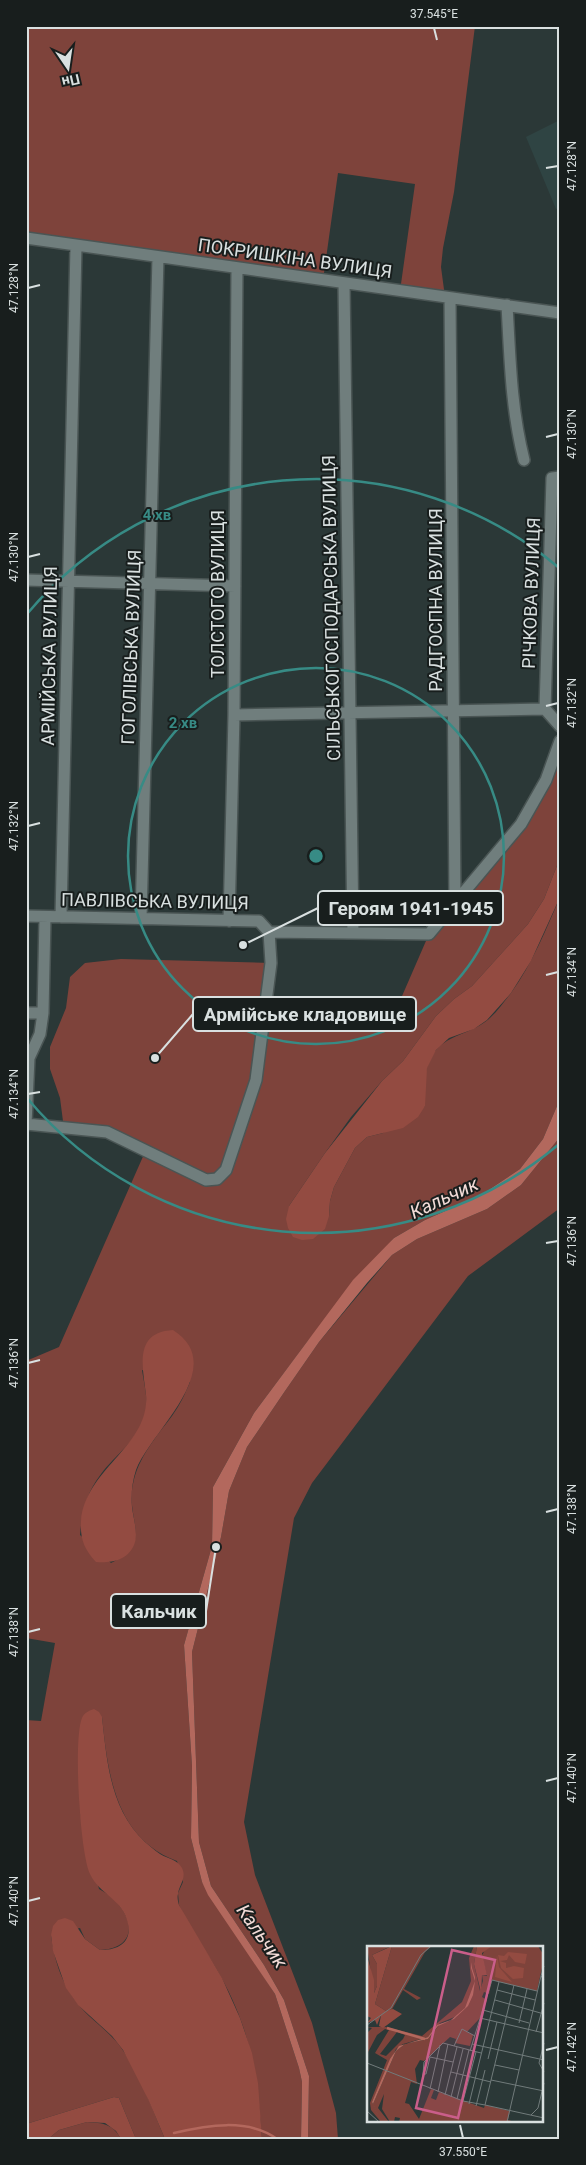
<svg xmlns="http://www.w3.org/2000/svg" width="586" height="2165" font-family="Roboto,sans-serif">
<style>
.built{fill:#2f4443}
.green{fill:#7e433b;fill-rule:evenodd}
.forest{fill:#934b41}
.water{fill:#b3685d}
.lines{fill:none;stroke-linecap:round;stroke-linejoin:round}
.stream{stroke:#b3685d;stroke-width:2.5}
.minor-casing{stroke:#4a5554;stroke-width:14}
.minor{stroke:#707e7d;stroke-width:11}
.ticks{fill:none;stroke:#d9e0e0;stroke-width:2}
.ring{fill:none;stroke:#378b85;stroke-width:2.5}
.labels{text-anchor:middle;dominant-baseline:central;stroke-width:4;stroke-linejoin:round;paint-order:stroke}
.street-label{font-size:18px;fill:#d9e0e0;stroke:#181e1d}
.water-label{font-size:19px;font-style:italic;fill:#f3dcd8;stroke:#181e1d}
.inset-river{fill:none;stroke:#b3685d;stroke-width:2.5}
.inset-road{fill:none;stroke:#717b7b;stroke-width:1}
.view{fill:#ca5e8a;fill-opacity:0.15;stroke:#ca5e8a;stroke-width:2.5}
.inset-edge{fill:none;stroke:#d9e0e0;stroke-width:2.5}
.centre{fill:#378b85;stroke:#181e1d;stroke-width:2.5}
.ring-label{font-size:15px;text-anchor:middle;font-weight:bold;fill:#378b85;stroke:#181e1d;stroke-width:4;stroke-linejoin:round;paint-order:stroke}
.leader{fill:none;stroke:#d9e0e0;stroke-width:2}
.callout-dot{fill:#d9e0e0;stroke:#181e1d;stroke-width:2}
.callout{fill:#181e1d;stroke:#d9e0e0;stroke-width:2}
.callout-label{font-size:19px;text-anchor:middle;font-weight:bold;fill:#d9e0e0}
.neatline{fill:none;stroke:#d9e0e0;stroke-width:2}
.ticks-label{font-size:12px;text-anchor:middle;fill:#d9e0e0}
</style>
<rect width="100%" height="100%" fill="#2b3837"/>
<path class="built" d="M560,120V208L556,209L526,137Z"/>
<path class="green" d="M26,26H475L454,192L443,248L441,267L445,297L400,291L415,184L338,173L323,280L26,238Z
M560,741V858L544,899L528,924L472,986L454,999L436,1016L403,1061L382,1081L351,1117L325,1153L289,1206L329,1216L330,1201L334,1187L355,1148L367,1137L383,1133L425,1106C425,1094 424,1079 427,1067C437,1035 463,1038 485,1022C495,1015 504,1002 511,993C532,964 546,930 560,897V1099L543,1139L520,1169L481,1195L425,1220L394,1238L307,1342L254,1413L213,1487L212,1546L184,1645L192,1766L191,1838L202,1882L275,1994L299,2068L302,2082L301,2139H262C257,2077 252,2033 221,1977C208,1953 190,1931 179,1905L178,1893L183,1882L177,1861C115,1838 108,1774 102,1717L79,1736L80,1813L99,1889C106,1893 113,1897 118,1904C137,1926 131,1949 100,1950L85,1939L80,1928L51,1935C55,1967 66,1994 89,2016C101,2027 113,2036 122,2049C141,2075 152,2109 165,2139H136L119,2098L114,2097L26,2124V1720L41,1721L55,1643L26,1638V1361L59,1347L145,1152L107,1132L64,1129L60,1098L50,1069V1047L66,1008L70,977L85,963L121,959L271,963L264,1026L357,1029L399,1003L429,934L521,824ZM142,1370L190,1382C185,1394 180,1405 172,1416C156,1437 138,1458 133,1484C125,1519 155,1543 111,1563L80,1535C82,1513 86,1493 101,1474C115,1455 138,1440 145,1416C149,1401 144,1384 142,1370Z
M560,1137V1208L468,1276L312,1483L294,1518L244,1822L255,1875L312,2023L336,2113L338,2139H308L309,2076L284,2000L264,1965L211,1886L199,1842L192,1652L221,1537L229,1491L247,1447L285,1391L319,1342L392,1255L417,1239L487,1209L521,1185Z
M87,2122C103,2123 113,2124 121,2139H48L59,2130Z"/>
<path class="forest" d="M560,858V897L531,961L511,993L487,1020L474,1029L449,1038L436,1050L427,1068L425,1106L418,1117L403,1128L367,1137L355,1148L334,1187L330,1201L329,1216L325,1229L313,1239L302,1240L293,1237L288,1228L286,1219L289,1206L325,1153L382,1081L403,1061L436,1016L454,999L472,986L528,924L544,899Z
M173,1330C231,1367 150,1432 136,1470C132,1482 131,1495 132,1507C133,1518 139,1534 134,1545C127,1561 111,1563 96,1562C84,1549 80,1539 81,1521C85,1469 150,1446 146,1395C143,1368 133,1332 173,1330Z
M94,1709L99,1712L102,1717C107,1762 110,1809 145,1842C150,1846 154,1850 160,1854C168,1859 177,1859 182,1868C187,1878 179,1885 178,1894C177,1897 178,1902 179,1905L222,1978L240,2018L252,2053L258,2083L262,2139H165L148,2099L123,2050L112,2036L78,2005L66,1988L53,1951L51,1935L53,1926L58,1920L65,1918L73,1921L85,1939L100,1950C116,1950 132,1944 128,1924C124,1900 99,1894 90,1874C80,1853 73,1739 82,1718C84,1713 88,1711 94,1709Z
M114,2097L119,2098L136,2139H121L116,2131L105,2123L87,2122L59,2130L48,2139H26V2124Z"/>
<path class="water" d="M560,1099V1137L521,1185L487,1209L417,1239L392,1255L367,1283L319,1342L285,1391L247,1447L229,1491L221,1537L192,1652L199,1842L211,1886L264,1965L284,2000L309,2076L308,2139H301L302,2082L299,2068L275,1994L208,1895L202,1882L191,1838L192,1766L184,1645L212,1546L213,1487L254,1413L353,1280L394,1238L425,1220L481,1195L520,1169L543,1139Z"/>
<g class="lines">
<path class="stream" d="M174,2133C207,2125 248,2118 277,2139"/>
<g class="minor-casing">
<path id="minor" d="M26,238L560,313
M344,283L353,933
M450,298L455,903
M507,305C510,358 511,409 524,460
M26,580L235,586
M545,709L552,478L560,477
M545,709L560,726
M234,715L545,709
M26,916L259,921L269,932L429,934L521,824L546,780L560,741
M61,917L76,246
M141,919L158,257
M229,921L234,715L237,268
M26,1013H43
M26,1124L107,1132L206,1180L217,1179L226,1170L256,1080L271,963L269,932
M26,1124L29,1058L40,1034L43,1013L45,917"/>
</g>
<use href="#minor" class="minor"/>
</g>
<path class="ticks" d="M434,28L437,40M546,168L558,166M28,288L40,285M546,437L558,434M28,557L40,554M546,706L558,703M28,826L40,823M546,975L558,972M28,1094L40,1092M546,1243L558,1241M28,1363L40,1360M546,1512L558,1509M28,1632L40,1629M546,1781L558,1778M28,1901L40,1898M546,2050L558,2047M460,2125L463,2138"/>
<g class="ring">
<circle cx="316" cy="856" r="188"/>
<path d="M558 1145A377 377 0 0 1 27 1098M27 614A377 377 0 0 1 558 567"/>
</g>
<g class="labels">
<g class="street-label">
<text transform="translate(295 258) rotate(8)">ПОКРИШКІНА ВУЛИЦЯ</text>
<text transform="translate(531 593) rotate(-88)">РІЧКОВА ВУЛИЦЯ</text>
<text transform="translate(217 594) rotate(-90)">ТОЛСТОГО ВУЛИЦЯ</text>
<text transform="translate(435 600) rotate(-90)">РАДГОСПНА ВУЛИЦЯ</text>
<text transform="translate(331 608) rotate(-91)">СІЛЬСЬКОГОСПОДАРСЬКА ВУЛИЦЯ</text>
<text transform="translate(131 647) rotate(-88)">ГОГОЛІВСЬКА ВУЛИЦЯ</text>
<text transform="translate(49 656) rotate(-89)">АРМІЙСЬКА ВУЛИЦЯ</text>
<text transform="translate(155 901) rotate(1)">ПАВЛІВСЬКА ВУЛИЦЯ</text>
</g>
<g class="water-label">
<text transform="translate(444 1198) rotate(-25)">Кальчик</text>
<text transform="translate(262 1936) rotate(55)">Кальчик</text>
</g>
</g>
<g transform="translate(367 1946)">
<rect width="176" height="176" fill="#2b3837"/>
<path d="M0,0H24L5,9L10,18V40L7,47ZM25,0H65L58,6L37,43L54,52L50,54L36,44L24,65H19L8,58ZM107,0H110L107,18L113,45L116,35L115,29L120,30L115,10L119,1L171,0L176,8V17L170,45L125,34L122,48L117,46L115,51L120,54L113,72L100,86L106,89L103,100L88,97L89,93L83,91L57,115L53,114L48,123L50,138L44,136L38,157L42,158L52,173L64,143L67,144L64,152L69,154L72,146L117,162L118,159L143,165L141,174L148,176H32L33,172L28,171L27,176H23L15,163L17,148L11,162L22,176H14L4,164L3,157L20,114L8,107L22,84L18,83L10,89L0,108V87L5,82L0,81H19L55,90L95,56L104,35L102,12ZM90,70L83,75L73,78L61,93L38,98L29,105L6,158L13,173L5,156L29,103L36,98L61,91L73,77ZM30,86L38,89L36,93L19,110L13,108Z" fill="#7e433b" fill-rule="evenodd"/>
<path d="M25,0L8,58L19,65L26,63L35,68L16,82L12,80L14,69L10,79L8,74L0,77L4,72L0,70V10L7,34V47L10,40V18L5,9ZM110,0H125L115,7L120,29H115L114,46L107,18ZM141,6L160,8L158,18L148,16L142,9L140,14L133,15L139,17V22L147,20L157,22L156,32L146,33L134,22L131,9L137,10ZM130,9L132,21L145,36L128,31Z" fill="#934b41"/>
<path d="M108,0L104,16L105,22L108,31V35L106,49L101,60L87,73L71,80L61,93L38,98L29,105L6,158L14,176L5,156L23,113L32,100L61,91L70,79L84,74L98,62L108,35L104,22V16Z" fill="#b3685d"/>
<path class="inset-river" d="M20,82L58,93"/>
<path class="inset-road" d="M177,20L174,30L177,34M130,44L168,54M128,54L177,68M116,64L162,77M113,72L177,87M152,77L160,43M0,79L24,62L54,9L64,0M169,86L177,57M177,97L172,117L177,126M105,98L177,114M87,100L95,83L108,90M103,105L125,34L170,45M63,111L86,116M121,113L130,76M0,117L96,155L118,159M128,119L152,124M84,126L124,136M56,128H59L63,111M124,134L177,145M55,140L57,116L76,97L114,107M63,143L73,99M71,146L81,98M78,149L90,101M84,151L96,103M90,153L102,104M96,155L109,106M102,158L132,36M118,159L147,39M118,159L177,172M109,160L118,124M0,165L12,176M164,169L171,162L177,137M140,176L174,30"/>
<path class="view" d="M85,4L128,14L91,172L49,162Z"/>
<rect width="176" height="176" class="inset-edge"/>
</g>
<circle cx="316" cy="856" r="8" class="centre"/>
<g class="ring-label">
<text x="157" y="520">4 хв</text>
<text x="183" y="728">2 хв</text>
</g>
<path class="leader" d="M243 945L318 908M155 1058L193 1014M216 1547L206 1611"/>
<g class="callout-dot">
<circle cx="243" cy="945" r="5"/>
<circle cx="155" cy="1058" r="5"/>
<circle cx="216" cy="1547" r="5"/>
</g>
<g class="callout">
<rect x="318" y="891" width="185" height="34" rx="5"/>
<rect x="193" y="997" width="223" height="34" rx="5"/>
<rect x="111" y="1594" width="95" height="34" rx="5"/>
</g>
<g class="callout-label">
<text x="411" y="915">Героям 1941-1945</text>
<text x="305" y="1021">Армійське кладовище</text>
<text x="159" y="1618">Кальчик</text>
</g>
<rect width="586" height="2165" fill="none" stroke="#181e1d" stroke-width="55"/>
<g transform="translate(68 68) rotate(167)" stroke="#181e1d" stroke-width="4" paint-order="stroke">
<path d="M0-4L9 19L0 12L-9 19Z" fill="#d9e0e0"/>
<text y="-8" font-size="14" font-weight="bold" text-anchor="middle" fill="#d9e0e0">Пн</text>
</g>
<rect x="28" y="28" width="530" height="2110" class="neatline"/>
<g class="ticks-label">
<text x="434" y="18">37.545°E</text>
<text transform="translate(572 166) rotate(-90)" y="4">47.128°N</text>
<text transform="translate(14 288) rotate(-90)" y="4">47.128°N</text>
<text transform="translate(572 434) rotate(-90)" y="4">47.130°N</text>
<text transform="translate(14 557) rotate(-90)" y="4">47.130°N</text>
<text transform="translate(572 703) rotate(-90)" y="4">47.132°N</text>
<text transform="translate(14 826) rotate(-90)" y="4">47.132°N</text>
<text transform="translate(572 972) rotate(-90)" y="4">47.134°N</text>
<text transform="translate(14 1094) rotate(-90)" y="4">47.134°N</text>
<text transform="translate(572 1241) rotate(-90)" y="4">47.136°N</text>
<text transform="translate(14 1363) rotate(-90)" y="4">47.136°N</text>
<text transform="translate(572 1509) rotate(-90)" y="4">47.138°N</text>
<text transform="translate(14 1632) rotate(-90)" y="4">47.138°N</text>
<text transform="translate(572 1778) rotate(-90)" y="4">47.140°N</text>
<text transform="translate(14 1901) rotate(-90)" y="4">47.140°N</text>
<text transform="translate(572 2047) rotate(-90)" y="4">47.142°N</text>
<text x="463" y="2156">37.550°E</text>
</g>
</svg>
